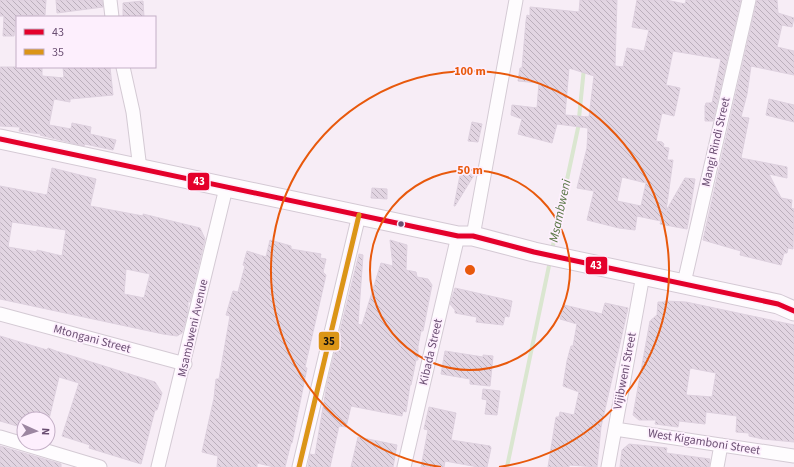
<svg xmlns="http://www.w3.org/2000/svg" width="794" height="467" font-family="'Source Sans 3',sans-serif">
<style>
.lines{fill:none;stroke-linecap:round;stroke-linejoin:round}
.stream{stroke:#dae6d0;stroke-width:4}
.building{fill:url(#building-back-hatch);stroke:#ddd0de;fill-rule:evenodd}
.minor-casing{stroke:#d4cad4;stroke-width:15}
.secondary-casing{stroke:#d4c9d4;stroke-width:21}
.minor{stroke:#fefcfe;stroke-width:13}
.secondary{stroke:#fefcfe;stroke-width:19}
.bus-1-casing{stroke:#fdeffd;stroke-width:8}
.bus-2-casing{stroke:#fdeffd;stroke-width:8}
.bus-1{stroke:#e4002b;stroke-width:5}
.bus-2{stroke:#db9517;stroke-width:5}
.ring{fill:none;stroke:#e8590c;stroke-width:2}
.bus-dot{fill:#6b4f73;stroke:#fdeffd;stroke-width:1.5}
.labels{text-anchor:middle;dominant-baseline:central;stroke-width:3.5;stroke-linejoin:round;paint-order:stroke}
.street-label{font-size:12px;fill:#6b4f73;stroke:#fdeffd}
.water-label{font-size:13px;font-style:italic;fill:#587644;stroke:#fdeffd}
.centre{fill:#e8590c;stroke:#fdeffd;stroke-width:2}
.ring-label{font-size:12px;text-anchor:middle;font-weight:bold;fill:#e8590c;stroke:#fdeffd;stroke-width:3.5;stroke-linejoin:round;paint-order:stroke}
.line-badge{stroke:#fdeffd;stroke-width:1.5}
.badge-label{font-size:11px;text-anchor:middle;font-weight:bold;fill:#fff}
.pale-badge-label{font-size:11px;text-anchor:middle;font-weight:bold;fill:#111}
</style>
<defs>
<pattern id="building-back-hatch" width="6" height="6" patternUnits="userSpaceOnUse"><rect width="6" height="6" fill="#e2d5e2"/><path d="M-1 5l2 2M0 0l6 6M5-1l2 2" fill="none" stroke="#bbafbc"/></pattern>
</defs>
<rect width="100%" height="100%" fill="#f7edf6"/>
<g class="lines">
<path class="stream" d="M552,250L578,128L584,68
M507,467L550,261"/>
</g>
<path class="building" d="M0,0H46L45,15L16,16L14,36H3L4,16H0Z
M56,0H102L103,7L57,13Z
M580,0H617L615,66L623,67L627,48L644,51L649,30L632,27L637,0H666L685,4L686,0H741L713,121H705V106L706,103H712L721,59L673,51L666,85L680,88L674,116L662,113L656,141L662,142L664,144L663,147L669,148L667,160H673L666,211L685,178L695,179L687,229L660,224L661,221L637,216L635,230L619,228L587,220L594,191L577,188L587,148L588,128L557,124L552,143L518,134L522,119L511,115L512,105L537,108L539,83L518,81L520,68H522L526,21L527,15L530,16V7L579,12ZM569,68L594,76L589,117L565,115ZM622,177L646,183L641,206L617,201Z
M757,0H777L778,13L794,18L792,27L782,25L777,47L794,51V75L751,66L747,94L741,117L749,118L741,158L787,167V178L769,174L781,198L792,200L791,208L794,209L793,249L788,248L787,253H784L781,265L740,255L741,251L703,240Z
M143,1L144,17H123V3Z
M0,67H42V76L64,78L63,67H110L113,95L70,99V102L54,99L49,125L71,129L72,123L91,127L90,134L116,140L113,150L85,144L84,146L40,135L41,134L19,131L20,127L0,126Z
M769,99L794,105V122L766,115Z
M472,122L482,124L478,142L468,141Z
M52,168L96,179L90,206L143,216V214L200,228L205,239L190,302H188V312L182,333L177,336L163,334L0,299V186L47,195ZM12,222L66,230L62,256L37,250V252L8,247ZM126,269L150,274L144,298L124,294Z
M461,170L474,175L455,206H454Z
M372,188L387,189V199L371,198Z
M270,240L291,246V249L321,254L320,258L326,259L323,272L326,275L305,367L307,368L292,443H291L285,467H274L257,463V467H217L218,456L202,452L214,398L216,379H219L230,316L226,315L233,291L238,292L245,266L243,265L247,251L266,257Z
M390,240L407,245L406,270L416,272L417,277L428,279L432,285L423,331H421L418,346V360H416L411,385H410L406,412L403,411L402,416L351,406L346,427L339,426L330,467H308L310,454L315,455L327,384L359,254L363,255L358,324L362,325L381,263L393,266Z
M455,288L512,301L509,317L505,316L503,325L476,322L477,317L455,313V310L450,304Z
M665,301L686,302L794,325V442L763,439L749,436V433L736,432L737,416L706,412L705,424L679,421L678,427L655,424L656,420H639L633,415L650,321L657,315L658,302H665ZM690,368L716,373L712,397L686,395Z
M605,303L628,308L601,427L597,467L569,465V467H548L556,417H559L560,412L574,415L579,392L563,386L567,361L571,346H573L577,324L560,319L564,305L602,314Z
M0,336L47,350L48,348L56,351L155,382L162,393L157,410H155L141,464L89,448L90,445L62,436L79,383L59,377L49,419H24V428L0,421Z
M445,351L483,357V355L493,356L490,386L470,384V379L441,374Z
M483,389L500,391L497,415L485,414L487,400L482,399Z
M429,407L456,413L451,440L490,446L491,448L487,467H478L445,461L444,467H421L428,430L424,429Z
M358,437L397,445L393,467H351Z
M629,444L667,448L666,453L710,459L709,467H620L622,450Z
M0,446L61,464V467H0Z"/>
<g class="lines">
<g class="minor-casing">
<path id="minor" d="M110,0L112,17
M123,67L133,112L140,169
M473,236L516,0
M684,283L749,0
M0,314L185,364
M615,429L794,456
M0,437L100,467
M158,467L226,188
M299,467L359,215
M404,467L458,236
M608,467L643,275
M717,467L721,445"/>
</g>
<g class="secondary-casing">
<path id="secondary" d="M0,139L458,236H473L534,252L778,304L794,311"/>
</g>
<use href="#minor" class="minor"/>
<use href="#secondary" class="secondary"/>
<g class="bus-1-casing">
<path id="bus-1" d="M0,139L458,236H473L534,252L778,304L794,311"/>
</g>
<g class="bus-2-casing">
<path id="bus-2" d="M299,467L359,215"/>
</g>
<use href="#bus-1" class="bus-1"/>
<use href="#bus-2" class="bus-2"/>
</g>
<g class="ring">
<circle cx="470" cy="270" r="100"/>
<path d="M441 467A199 199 0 1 1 499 467"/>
</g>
<circle class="bus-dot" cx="401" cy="224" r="3.5"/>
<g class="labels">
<g class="street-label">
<text transform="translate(716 142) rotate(-77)">Mangi Rindi Street</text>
<text transform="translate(193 328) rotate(-77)">Msambweni Avenue</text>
<text transform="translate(92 339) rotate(15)">Mtongani Street</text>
<text transform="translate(431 352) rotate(-77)">Kibada Street</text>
<text transform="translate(625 371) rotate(-79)">Vijibweni Street</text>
<text transform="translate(704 442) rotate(9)">West Kigamboni Street</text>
</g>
<g class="water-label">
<text transform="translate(560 211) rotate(-78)">Msambweni</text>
</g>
</g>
<circle cx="470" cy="270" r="6" class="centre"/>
<g class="ring-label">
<text x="470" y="75">100 m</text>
<text x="470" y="174">50 m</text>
</g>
<g class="line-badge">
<rect x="187" y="172" width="23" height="19" rx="4" fill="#e4002b"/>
<rect x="585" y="256" width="23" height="19" rx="4" fill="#e4002b"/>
<rect x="318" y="331" width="22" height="20" rx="4" fill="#db9517"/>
</g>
<g class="badge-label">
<text x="199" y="185">43</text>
<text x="596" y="269">43</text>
</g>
<g class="pale-badge-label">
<text x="329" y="345">35</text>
</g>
<rect x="16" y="16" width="140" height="52" fill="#fdeffd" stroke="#c3afc6"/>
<rect x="24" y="29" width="20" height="6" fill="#e4002b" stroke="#c3afc6"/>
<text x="52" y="36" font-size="12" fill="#6b4f73">43</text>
<rect x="24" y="49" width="20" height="6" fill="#db9517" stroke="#c3afc6"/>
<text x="52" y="56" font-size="12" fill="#6b4f73">35</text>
<g transform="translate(36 431) rotate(93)"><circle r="19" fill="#fdeffd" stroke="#c3afc6"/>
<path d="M0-3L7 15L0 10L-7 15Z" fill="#9c86a1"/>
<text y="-6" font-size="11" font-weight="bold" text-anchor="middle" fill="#6b4f73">N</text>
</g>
</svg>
